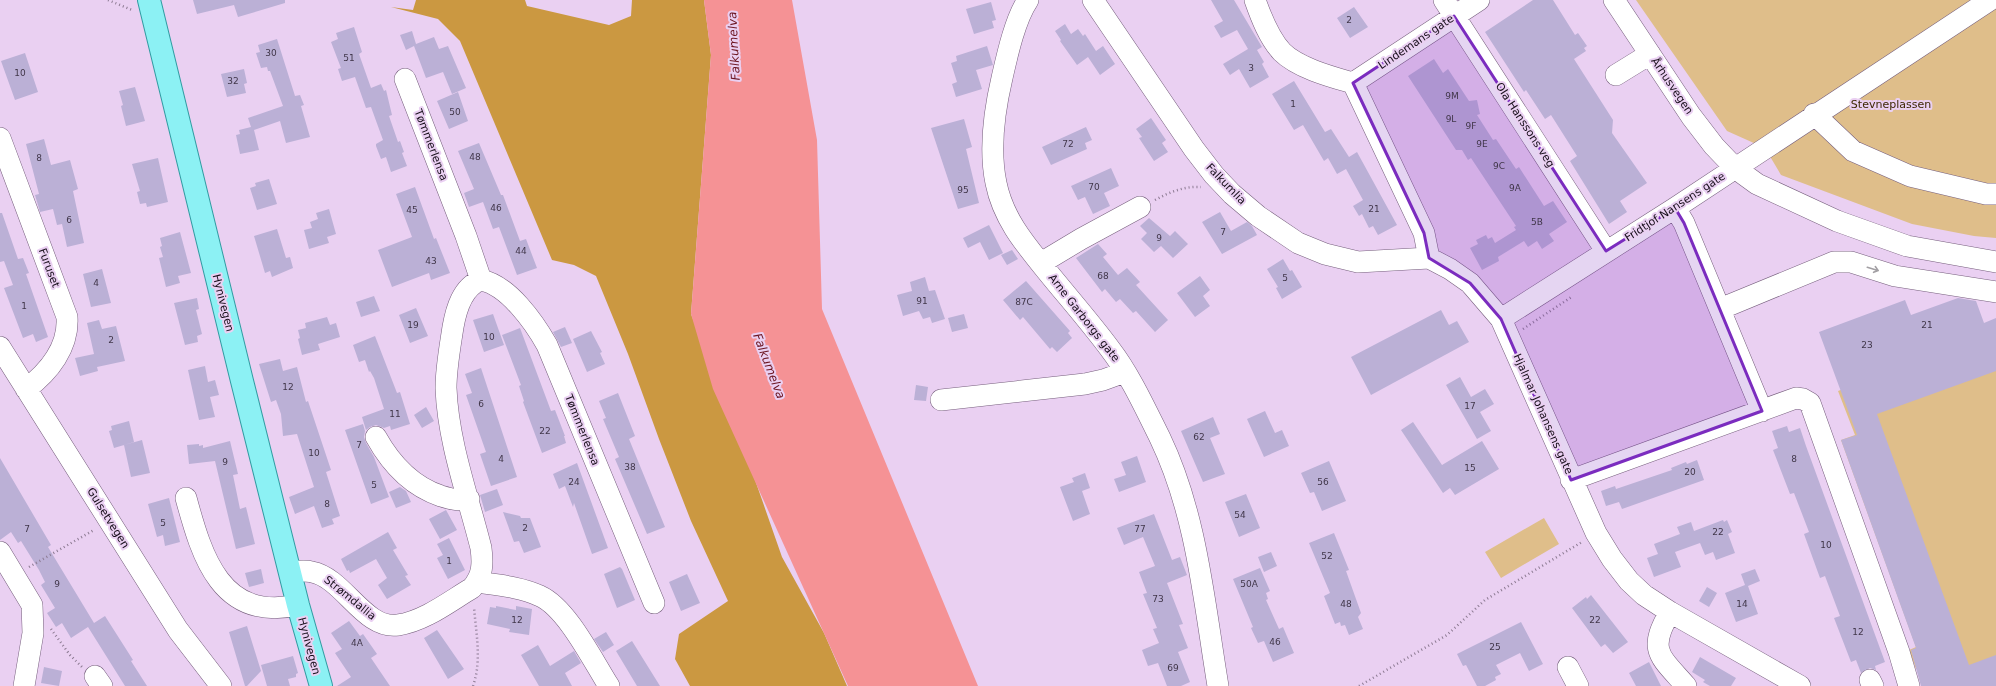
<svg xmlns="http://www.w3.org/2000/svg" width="1996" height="686" font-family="'DejaVu Sans',sans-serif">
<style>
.green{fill:#dfbe8a}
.forest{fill:#cb9841}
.water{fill:#f59295}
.building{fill:#bbb0d6}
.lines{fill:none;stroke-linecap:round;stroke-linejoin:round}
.minor-casing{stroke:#765f7d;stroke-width:22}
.major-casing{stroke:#329ba2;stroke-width:24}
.path{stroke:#8d7b93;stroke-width:2.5;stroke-dasharray:1 3;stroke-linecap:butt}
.minor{stroke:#fff;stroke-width:21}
.major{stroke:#8cf1f4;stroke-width:22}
.oneway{stroke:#a29fa3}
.marked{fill:#7b2cbf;fill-opacity:0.2;stroke:#7b2cbf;stroke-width:3;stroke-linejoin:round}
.labels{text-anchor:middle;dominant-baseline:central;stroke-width:4;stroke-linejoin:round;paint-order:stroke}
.number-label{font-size:9px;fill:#403649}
.street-label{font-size:11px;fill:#170e1a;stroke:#ead0f2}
.park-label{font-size:11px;fill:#3d2802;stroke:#ead0f2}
.water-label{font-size:12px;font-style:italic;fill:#6c1521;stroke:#ead0f2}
</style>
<rect width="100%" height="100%" fill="#ead0f2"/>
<path class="green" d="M1636,0H1996V238L1974,236L1912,224L1781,175L1765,148L1727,131Z
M1996,332V686L1945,659L1916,669L1909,650L1916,647L1841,440L1855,435L1838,391Z
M1544,518L1559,544L1501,578L1485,552Z"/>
<path class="forest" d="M416,0H525L527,6L609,25L631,16L632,0H704L711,55L691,314L754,477L782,557L824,633L847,686H690L675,659L679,634L728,601L691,521L659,439L628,354L596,276L574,265L552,260L460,41L438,19L391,7L413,10Z"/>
<path class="water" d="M704,0H792L817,140L822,309L978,686H848L713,389L691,314L711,55Z"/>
<path class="building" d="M193,0H285V3L238,17L234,5L197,14Z
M1211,0H1234L1262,47L1257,50L1264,62L1262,64L1269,77L1250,88L1239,69L1230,75L1223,64L1248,49L1237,30L1221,38L1214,26L1223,21Z
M1533,0H1553L1575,35L1578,33L1587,46L1584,48L1586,51L1574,59L1613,120L1612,133L1647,183L1620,201L1627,212L1609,224L1570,161L1577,156L1551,115L1545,119L1526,90L1524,92L1485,32Z
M991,2L996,20L992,21L994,28L974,34L966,9Z
M1354,7L1368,27L1350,38L1337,18Z
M1065,24L1071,34L1078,29L1083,36L1085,34L1096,51L1103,46L1115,64L1100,75L1088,57L1077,65L1060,41L1061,40L1055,31Z
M354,27L362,52L359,54L371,88L381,84L384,91L386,90L392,115L389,116L398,142L400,141L404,152L402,153L407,166L391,172L386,157L381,159L376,146V144L383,140L371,107L366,108L355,77L342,81L338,69L341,68L331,42L338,39L336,33Z
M412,31L416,44L434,37L439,49L448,46L466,88L452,94L443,72L426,78L414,46L406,50L400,35Z
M277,39L295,96L300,95L304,105L301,106L310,137L286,143L280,121L254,130L259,150L240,154L236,135L240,134L239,130L251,127L248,118L283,106L270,71H268L267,67L261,68L256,53L260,52L258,45Z
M987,46L993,65L976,70L982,89L956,97L952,84L957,82L951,63L957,61L956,56Z
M25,53L38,92L15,100L1,61Z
M1434,59L1443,73L1448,69L1469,101L1477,100L1480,114L1477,115L1493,140L1496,139L1516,169L1519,167L1544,206L1553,201L1567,222L1549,234L1554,241L1542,249L1537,241L1528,247L1524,241L1498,257L1499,261L1482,270L1470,248L1478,244L1476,240L1486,235L1488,239L1492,237L1495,243L1516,230L1514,227L1516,226L1471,158L1468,160L1462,150H1456L1408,76Z
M244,69L247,83L244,84L246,93L227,97L221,74Z
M1294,81L1325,132L1331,129L1349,157L1357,152L1397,225L1378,235L1373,226L1369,228L1362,214L1359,216L1353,206L1363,200L1346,169L1337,174L1328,158L1324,161L1303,125L1294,130L1272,94Z
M135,87L145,121L126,126L121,106L123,105L119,91Z
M458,92L468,121L449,129L437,101Z
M1151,118L1166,140L1162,143L1168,152L1154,161L1139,138L1142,137L1136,129Z
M964,119L972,147L966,149L979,203L958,209L931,128Z
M1086,127L1092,140L1085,143L1087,149L1051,165L1042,147Z
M44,139L51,165L70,160L78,189L73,191L84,243L67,247L62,224L57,225L53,209L40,212L35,195L39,194L26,144Z
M479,143L501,195H503L520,241L526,239L537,268L517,275L499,227L493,229L483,202L469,207L464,193L474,189L458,151Z
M158,158L168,202L147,207L146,203L140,204L137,192L140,191L132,164Z
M1111,168L1119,186L1104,193L1110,206L1093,214L1085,197L1078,200L1071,186Z
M269,179L277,204L257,210L250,188L256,186L255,183Z
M415,187L434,239L436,238L450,273L431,280L429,273L392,287L378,250L412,237L396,194Z
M329,209L336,234L327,237L329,243L309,249L304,230L312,228L310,222L318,219L316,213Z
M1220,212L1231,231L1247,222L1252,226L1257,235L1222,254L1202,222Z
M0,213H2L18,259L23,258L29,273L26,274L48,337L36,342L33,334L23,338L4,288L13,285L4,261L0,262Z
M1149,218L1170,236L1175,231L1188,244L1173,258L1161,246L1154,252L1141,239L1147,233L1140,226Z
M989,225L1003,253L989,260L980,242L968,248L963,238Z
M277,229L286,258L290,257L293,268L272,277L270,271L265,273L254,236Z
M180,232L191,273L178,276L180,283L166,287L159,258L163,257L160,247L162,246L160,238Z
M1098,244L1107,254L1103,257L1118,275L1127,268L1140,282L1136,285L1168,320L1155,332L1136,311L1133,313L1120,299L1116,302L1105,289L1102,292L1076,258Z
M1012,250L1018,259L1007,265L1001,255Z
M1283,259L1290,271L1292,270L1302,287L1282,299L1276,288L1278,287L1267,269Z
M102,269L111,303L91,307L83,274Z
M1200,276L1210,290L1203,296L1210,306L1195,317L1177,293Z
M925,277L929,291L935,290L945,319L932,323L930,317L923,319L919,311L903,316L897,295L912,291L910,282Z
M1026,281L1070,331L1068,333L1072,338L1057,352L1052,347L1050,349L1023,317L1020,320L1003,300Z
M374,296L380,311L361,317L356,302Z
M197,298L199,309L196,310L202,334L197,336L198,342L185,345L174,303Z
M1958,298L1976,301L1984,323L1996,318V371L1877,414L1969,665L1996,655V686H1921L1911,650L1916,648L1841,440L1857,435L1819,332L1905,300L1911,315Z
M416,308L428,336L410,343L399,315Z
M1441,310L1449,325L1457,321L1469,342L1371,395L1351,357Z
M493,314L504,345L484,352L473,320Z
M964,314L968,328L952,332L948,318Z
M327,317L330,325L336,323L340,337L318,344L320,350L302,355L298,339L300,338L298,330L306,328L305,323Z
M99,320L102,329L116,326L125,361L97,367L98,371L80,376L75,358L94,354L87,323Z
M565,327L572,343L561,347L553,332Z
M520,328L551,411L555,410L565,436H564L566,443L542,453L523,402L524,401L519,386L521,385L502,335Z
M591,331L602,352L600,353L605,364L587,372L573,339Z
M375,336L397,393L400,392L410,424L391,430L390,426L384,428L376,425L370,427L366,430L362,417L384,409L374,378L370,371L369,372L365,360L359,362L353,345Z
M280,359L283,371L297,367L306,402L308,401L331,470L326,472L340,516L332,519L334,524L322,528L314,506L295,514L289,497L314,487L297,434L283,436L281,414L276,400L271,402L259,364Z
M205,366L208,382L215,380L219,395L210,397L215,417L199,420L188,370Z
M481,368L517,477L491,486L480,454L486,452L466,395L472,393L465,374Z
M1460,377L1471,397L1485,389L1494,404L1480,412L1491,431L1477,439L1446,385Z
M916,385L928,387L926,401L914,400Z
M618,393L635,436L629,439L665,527L647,534L615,459L619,457L603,419L606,418L599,401Z
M426,407L434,421L422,428L414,415Z
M1265,411L1275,433L1282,430L1289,446L1264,457L1247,419Z
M1213,417L1220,434L1210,438L1225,474L1203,482L1181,431Z
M129,421L134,442L114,448L109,431L112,430L111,426Z
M1413,422L1442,465L1482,441L1499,469L1455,495L1450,488L1443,493L1401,430Z
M363,424L365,431L364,437L366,443L374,457L389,497L371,504L345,430Z
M1787,426L1789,432L1800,428L1806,446L1885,662L1875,666L1876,670L1870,668L1861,673L1856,660L1851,662L1834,618L1840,616L1825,576L1820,578L1804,534L1809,532L1794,493L1790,494L1773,450L1778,448L1772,431Z
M142,440L150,473L131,477L124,445Z
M230,441L238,474L233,475L240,509L246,507L255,544L236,549L215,461L189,464L187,445L199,444V446L203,445V448Z
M1137,456L1146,482L1119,492L1114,479L1126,475L1121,462Z
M0,458L51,545L48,547L94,623L105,616L133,660L131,661L147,686H125L88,627L71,638L62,623L56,627L47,613L55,608L41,585L45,582L39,570L21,541L18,543L11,532L0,540Z
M1697,460L1704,480L1622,509L1619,502L1606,506L1601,491L1615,486L1616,489L1672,470L1671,468L1686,462L1687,464Z
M1329,461L1346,501L1322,511L1314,492L1310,493L1301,473Z
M577,463L608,548L592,554L574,503L573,507L565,486L559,489L553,474Z
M1085,473L1090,488L1082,491L1090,514L1073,521L1060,487L1074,482L1072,478Z
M400,487L406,491L411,502L396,508L389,492Z
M497,489L503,505L485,512L480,495Z
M1246,494L1260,528L1239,537L1225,502Z
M169,498L180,542L165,546L163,535L157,537L148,504Z
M446,510L457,530L440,539L429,519Z
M503,512L520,516L521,518H530L541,547L524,553L519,541L514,542Z
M1154,514L1172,560L1180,557L1187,575L1167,583L1183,624L1179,625L1188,648L1178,652L1190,682L1181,686H1167L1158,663L1148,666L1142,650L1159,643L1153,629L1157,628L1143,594L1147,593L1139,572L1155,566L1143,537L1124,545L1117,528Z
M1723,520L1724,522L1727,520L1732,532L1728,534L1735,553L1716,560L1713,552L1705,555L1700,543L1675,552L1681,567L1654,577L1647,558L1658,554L1654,544L1680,534L1677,527L1691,522L1694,531Z
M388,532L397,548L393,550L408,575L405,576L411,585L387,599L378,585L387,578L376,559L350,573L349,570L347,571L341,559Z
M1334,533L1349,570L1346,571L1361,613L1358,617L1363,629L1349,635L1345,625L1341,626L1340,622L1335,624L1324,596L1330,593L1309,543Z
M449,538L465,570L448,579L437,558L443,555L437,544Z
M1271,552L1277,566L1264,572L1258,557Z
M620,567L622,569L635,600L617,608L604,574Z
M1260,568L1270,591L1266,593L1268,599L1266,600L1279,629L1283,627L1294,653L1273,662L1264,641L1258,643L1251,628L1253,627L1233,579Z
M261,569L264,583L249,587L245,573Z
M1755,569L1760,581L1748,586L1758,614L1736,622L1725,593L1745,585L1741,574Z
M687,574L700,603L681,611L669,582Z
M1707,587L1717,593L1709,607L1699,601Z
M1591,595L1628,642L1613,653L1605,644L1601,647L1572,608L1586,597L1587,599Z
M496,606L516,610V606L532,609L529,635L509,632L510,629L487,624L490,607L496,608Z
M349,621L360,636L363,634L377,654L371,658L390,686H337L351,677L335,653L342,649L331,633Z
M1521,622L1543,664L1529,671L1520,653L1496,665L1501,674L1495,677L1496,680L1485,686H1477L1466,665L1463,666L1457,654Z
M247,626L261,671L247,686H245L229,632Z
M437,630L464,669L448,679L424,638Z
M606,632L614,645L603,652L594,639Z
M632,641L660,686H637L616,651Z
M538,645L550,666L574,651L581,663L565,673L572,686H539L521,655Z
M293,656L298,673L296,674V677L288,679L290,686H267L261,665Z
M1700,657L1736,678L1731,686H1710L1703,682L1705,680L1692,672Z
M1649,662L1661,686H1636L1629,673Z
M44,667L62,671L59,686L41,683Z"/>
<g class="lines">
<g class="minor-casing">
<path id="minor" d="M1028,0C1015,19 1007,56 1002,78C994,112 989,149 996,183C1003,218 1024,243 1046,270C1067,296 1090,322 1110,349C1130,375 1145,408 1160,438C1197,515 1204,602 1218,686
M1093,0L1194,149L1214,175L1232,194L1258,216L1298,243L1325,254L1358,262L1429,258
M1255,0C1261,17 1269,38 1282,52C1298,68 1332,77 1353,83
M1444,0L1606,251
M1614,0L1691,116L1714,146L1735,168L1757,184L1837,221L1907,246L1996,262
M1616,75L1650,54
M1353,83L1424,233L1429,258L1450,269L1470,283L1501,319L1596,533L1612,559L1629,581L1644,595L1670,612L1800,686
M1353,83L1479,0
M1814,114L1853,151L1910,176L1986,194H1996
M0,138L67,317C69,347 49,372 26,389
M1675,208L1684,223L1762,411
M1041,263L1081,239L1140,207
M481,280C508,285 534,322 547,345L654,603
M1720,309L1834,262H1851L1895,276L1996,292
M1501,319L1675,208L1990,0
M0,347L178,630L221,686
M941,400L1085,384L1103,380L1125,372
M376,437C391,464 411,486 441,496C451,499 458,501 469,499
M1571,480L1796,398L1803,399L1810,403L1899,652L1909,686
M186,498C202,557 221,622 298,605
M0,552L32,605L33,633L24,686
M291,572C298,571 305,570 312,572C344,578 364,630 398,625C425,621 450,601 472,588C483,575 483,564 481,548C468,496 448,442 446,388C446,368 450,347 453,327C456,310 462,287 481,280L466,236L405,79
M477,582C498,585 521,587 540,596C567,608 593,661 609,686
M1670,612C1647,651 1660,656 1686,686
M1568,667L1578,686
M95,676L102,686
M1870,680L1873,686"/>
</g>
<g class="major-casing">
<path id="major" d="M149,0L242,381L298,605L321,686"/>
</g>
<path class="path" d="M108,0L132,10
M1155,200C1170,192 1184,186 1201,187
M1523,329L1573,296
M29,567L94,530
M51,629L70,655L82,667
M473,686C482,661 476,633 474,607
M1359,686L1447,635L1485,600L1582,542"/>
<use href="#minor" class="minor"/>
<use href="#major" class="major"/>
</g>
<defs><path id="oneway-shaft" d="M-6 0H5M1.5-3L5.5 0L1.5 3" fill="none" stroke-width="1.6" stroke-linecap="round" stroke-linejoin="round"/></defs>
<use class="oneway" href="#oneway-shaft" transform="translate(1873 269) rotate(17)"/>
<path class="marked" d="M1454,16L1606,251L1675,208L1684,223L1762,411L1571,480L1501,319L1470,283L1429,258L1424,233L1353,83Z"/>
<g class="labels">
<g class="number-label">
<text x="1349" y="20">2</text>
<text x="271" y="53">30</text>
<text x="349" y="58">51</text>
<text x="1251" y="68">3</text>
<text x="20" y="73">10</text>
<text x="233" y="81">32</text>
<text x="1452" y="96">9M</text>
<text x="1293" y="104">1</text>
<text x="455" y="112">50</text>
<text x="1451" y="119">9L</text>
<text x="1471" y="126">9F</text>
<text x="1068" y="144">72</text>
<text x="1482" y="144">9E</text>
<text x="475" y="157">48</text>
<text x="39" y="158">8</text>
<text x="1499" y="166">9C</text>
<text x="1094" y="187">70</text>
<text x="1515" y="188">9A</text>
<text x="963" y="190">95</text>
<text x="496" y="208">46</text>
<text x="1374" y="209">21</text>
<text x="412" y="210">45</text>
<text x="69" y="220">6</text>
<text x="1537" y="222">5B</text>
<text x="1223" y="232">7</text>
<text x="1159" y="238">9</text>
<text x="521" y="251">44</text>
<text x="431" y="261">43</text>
<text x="1103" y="276">68</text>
<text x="1285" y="278">5</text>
<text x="96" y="283">4</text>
<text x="922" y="301">91</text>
<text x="1024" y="302">87C</text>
<text x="24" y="306">1</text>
<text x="413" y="325">19</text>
<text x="1927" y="325">21</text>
<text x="489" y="337">10</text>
<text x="111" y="340">2</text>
<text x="1867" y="345">23</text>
<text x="288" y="387">12</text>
<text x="481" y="404">6</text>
<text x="1470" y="406">17</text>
<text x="395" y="414">11</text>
<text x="545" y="431">22</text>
<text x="1199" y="437">62</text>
<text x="359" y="445">7</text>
<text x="314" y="453">10</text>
<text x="501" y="459">4</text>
<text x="1794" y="459">8</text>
<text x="225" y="462">9</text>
<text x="630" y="467">38</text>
<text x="1470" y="468">15</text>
<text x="1690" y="472">20</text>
<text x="574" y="482">24</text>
<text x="1323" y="482">56</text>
<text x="374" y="485">5</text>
<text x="327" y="504">8</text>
<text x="1240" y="515">54</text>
<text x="163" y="523">5</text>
<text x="525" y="528">2</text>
<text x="27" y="529">7</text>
<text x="1140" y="529">77</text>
<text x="1718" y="532">22</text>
<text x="1826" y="545">10</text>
<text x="1327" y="556">52</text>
<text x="449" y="561">1</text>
<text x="57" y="584">9</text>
<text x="1249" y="584">50A</text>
<text x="1158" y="599">73</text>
<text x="1346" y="604">48</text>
<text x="1742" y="604">14</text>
<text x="517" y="620">12</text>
<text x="1595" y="620">22</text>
<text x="1858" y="632">12</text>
<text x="1275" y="642">46</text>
<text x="357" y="643">4A</text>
<text x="1495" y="647">25</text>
<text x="1173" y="668">69</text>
</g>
<g class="street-label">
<text transform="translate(1416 42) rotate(-34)">Lindemans gate</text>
<text transform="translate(1672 86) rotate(56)">Århusvegen</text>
<text transform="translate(1525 125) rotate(57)">Ola Hanssons veg</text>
<text transform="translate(431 145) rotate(69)">Tømmerlensa</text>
<text transform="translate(1226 184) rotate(46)">Falkumlia</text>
<text transform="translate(1675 207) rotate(-33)">Fridtjof Nansens gate</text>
<text transform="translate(49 268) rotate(69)">Furuset</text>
<text transform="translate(223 303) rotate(76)">Hynivegen</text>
<text transform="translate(1084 318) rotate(52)">Arne Garborgs gate</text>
<text transform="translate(1543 414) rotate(66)">Hjalmar Johansens gate</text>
<text transform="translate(582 430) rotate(68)">Tømmerlensa</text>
<text transform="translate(108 518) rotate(58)">Gulsetvegen</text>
<text transform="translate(350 598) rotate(39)">Strømdallia</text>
<text transform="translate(309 646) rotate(75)">Hynivegen</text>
</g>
<g class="park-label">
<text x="1891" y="104">Stevneplassen</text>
</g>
<g class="water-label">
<text transform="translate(734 46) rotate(-93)">Falkumelva</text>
<text transform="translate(769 366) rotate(69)">Falkumelva</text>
</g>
</g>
</svg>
